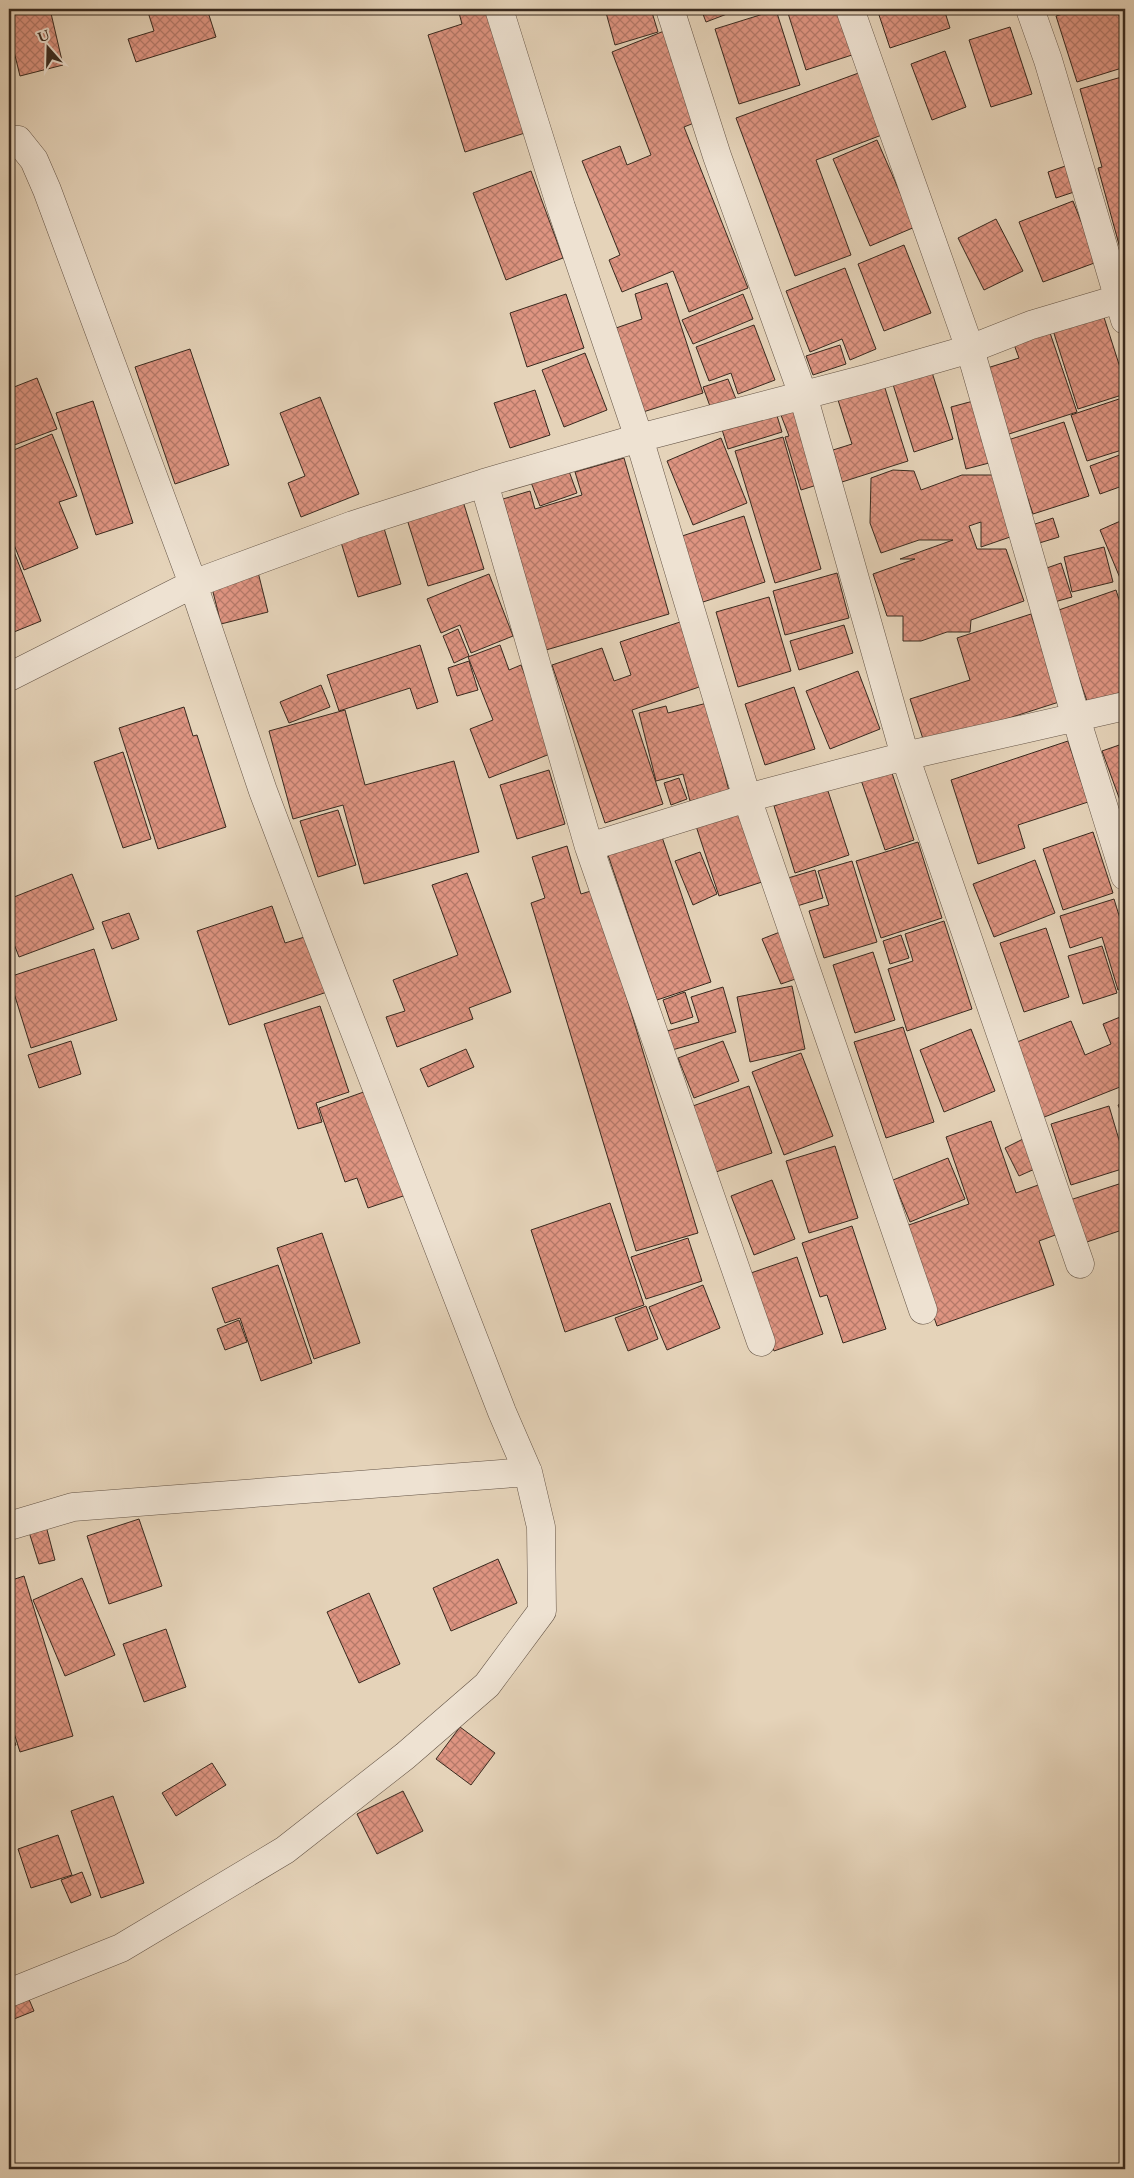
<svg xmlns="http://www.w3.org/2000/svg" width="1134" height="2178" font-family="Cardo,serif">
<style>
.building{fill:url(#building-cross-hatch);stroke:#392a1f}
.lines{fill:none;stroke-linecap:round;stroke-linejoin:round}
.minor-casing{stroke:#645446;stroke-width:29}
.minor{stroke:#eee2d2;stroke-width:28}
</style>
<defs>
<pattern id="building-cross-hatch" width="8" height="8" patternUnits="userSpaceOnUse" patternTransform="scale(1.25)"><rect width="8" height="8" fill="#de9481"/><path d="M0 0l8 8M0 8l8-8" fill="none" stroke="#b57969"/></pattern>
</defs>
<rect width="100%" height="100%" fill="#e5d3b9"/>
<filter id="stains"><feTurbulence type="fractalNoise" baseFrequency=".004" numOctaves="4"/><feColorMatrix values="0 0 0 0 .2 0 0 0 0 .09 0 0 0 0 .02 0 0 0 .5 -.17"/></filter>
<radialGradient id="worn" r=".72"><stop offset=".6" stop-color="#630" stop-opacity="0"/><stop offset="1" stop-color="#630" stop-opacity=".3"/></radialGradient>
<path class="building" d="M9,9H50L63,65L20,76L9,31Z
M147,9H207L216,37L136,62L128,39L154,31Z
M458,9H489L528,132L465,152L428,35L462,24Z
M605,9H651L658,32L615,45Z
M701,9H740L706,22Z
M790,9H841L855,54L806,70L787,10Z
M877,9H944L950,28L890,48Z
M1080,9H1117L1125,35V67L1077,82L1056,16Z
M776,10L800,85L739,104L715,29Z
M1010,27L1032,94L991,107L969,40Z
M664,31L699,121L684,127L748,288L689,312L673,271L622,292L609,260L620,255L582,161L620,146L627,165L651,155L612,52Z
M9,50L13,71L9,72Z
M945,51L966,107L932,120L911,64Z
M864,71L887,133L816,160L851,255L795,276L736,118Z
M1125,76V258L1123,259L1098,168L1102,167L1080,89Z
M877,140L915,227L870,246L833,159Z
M1074,163L1083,189L1056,198L1048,172Z
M531,171L563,258L506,280L473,193Z
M1073,201L1097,262L1043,282L1019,222Z
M996,219L1023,271L984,290L958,238Z
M904,245L931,313L884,331L858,264Z
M845,268L876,349L850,360L842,339L810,352L786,291Z
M667,283L703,393L643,412L616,328L642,319L635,294Z
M566,294L584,348L527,367L510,313Z
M743,294L753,319L693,344L682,320Z
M1101,308L1125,383V394L1078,409L1051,324Z
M754,325L775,380L738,394L731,373L709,381L696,347Z
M1048,327L1077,412L1006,435L984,369L1019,358L1012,339Z
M840,345L846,364L813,375L806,356Z
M190,349L229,465L175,484L135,367Z
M585,353L607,410L564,427L542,370Z
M930,366L953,439L914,452L891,378Z
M37,378L57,429L9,447V389Z
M728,379L736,399L711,409L703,387Z
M884,385L908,461L842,482L833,450L852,444L838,400Z
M535,390L550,435L510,448L494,403Z
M320,397L359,494L301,517L288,483L305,476L280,413Z
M1125,397V449L1087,461L1071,415Z
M977,400L993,462L966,469L951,407Z
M93,401L133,523L96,535L56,413Z
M797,405L820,484L801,490L785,437L789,436L779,410Z
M774,406L782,432L728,449L720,423Z
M1064,422L1089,496L1033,514L1008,440Z
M52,434L77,496L59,502L78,548L24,570L9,532V452Z
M783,437L821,569L775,583L735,451Z
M721,438L747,503L693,525L667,461Z
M1125,453V485L1100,494L1090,466Z
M624,458L669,614L546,650L503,499L530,491L535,509L582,495L575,472Z
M566,463L577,493L540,506L529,477Z
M893,470L914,471L921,490L962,475H999L1013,536L981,547V522L969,526L977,549H1006L1024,601L971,620L970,632H947L921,641H903V616H887L873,574L915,559H900L953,540H919L881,553L870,523L871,478Z
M462,498L484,569L428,586L406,516Z
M744,516L765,582L703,602L682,536Z
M1053,518L1059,537L1036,544L1029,526Z
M1125,519V590L1100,530Z
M383,525L401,584L358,597L340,539Z
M11,544L41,621L9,634V545Z
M1104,547L1113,582L1072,592L1064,557Z
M1061,563L1072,597L1051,603L1041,570Z
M257,568L268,612L221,624L210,580Z
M837,573L849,618L785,635L773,591Z
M489,574L513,636L471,653L460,625L441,633L427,599Z
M1116,590L1125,618V691L1088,704L1056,611Z
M769,597L791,671L738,687L716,612Z
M1031,614L1059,702L925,745L910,699L970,680L957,638Z
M680,622L702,686L632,710L663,804L605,823L552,665L602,648L614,681L631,675L620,642Z
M844,625L853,653L799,670L790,641Z
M458,629L469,656L454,663L443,636Z
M420,645L438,702L417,709L410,688L339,711L327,675Z
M500,645L509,670L521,665L555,752L489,778L470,729L493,720L468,657Z
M469,661L478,690L457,696L448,668Z
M858,671L880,729L830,749L806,691Z
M321,685L330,707L289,723L280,702Z
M794,687L815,749L765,765L745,704Z
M715,701L714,733L729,791L690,801L683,774L656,781L639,713L666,706L668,713Z
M184,707L193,736L197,735L226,827L158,849L119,728Z
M345,710L365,785L454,761L479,852L364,884L343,805L293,819L269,731Z
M1125,719V738L1120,721Z
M1068,741L1088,802L1018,825L1025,848L978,864L951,780Z
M1125,743V814L1102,751Z
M123,752L151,839L123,848L94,762Z
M549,770L565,824L517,839L500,785Z
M891,770L914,840L885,850L861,780Z
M679,778L687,799L671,805L664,783Z
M827,788L849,855L795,873L774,806Z
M738,808L762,882L719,896L695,823Z
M338,810L356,865L318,877L300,821Z
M1093,832L1113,893L1063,910L1043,849Z
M661,834L711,982L657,1000L607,852Z
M918,842L942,918L881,938L856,861Z
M567,846L581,894L594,890L698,1233L636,1251L531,903L545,898L532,857Z
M700,852L717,894L693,905L675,861Z
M1035,860L1055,913L994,937L973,884Z
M852,861L877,942L824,958L809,911L829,905L818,871Z
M815,870L823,898L797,906L788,878Z
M467,873L511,992L469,1008L473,1019L397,1047L386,1017L405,1011L393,980L458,955L432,885Z
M72,874L94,929L19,957L9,931V899Z
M1114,899L1125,935V987L1118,990L1102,937L1070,948L1060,916Z
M272,906L285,943L311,935L330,991L229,1025L197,931Z
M129,913L139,939L112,949L102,922Z
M944,921L972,1009L907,1031L888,969L913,961L905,934Z
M1046,928L1069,997L1024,1012L1000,943Z
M785,930L804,976L781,984L762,939Z
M901,935L909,958L890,964L883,941Z
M1102,946L1117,993L1083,1004L1068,956Z
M94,949L117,1020L31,1048L9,977Z
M873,952L895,1020L855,1033L833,965Z
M792,986L805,1049L750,1062L737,997Z
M723,987L736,1032L672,1050L667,1031L699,1022L691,997Z
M685,992L693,1017L671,1024L663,1000Z
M320,1006L349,1092L316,1103L322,1122L298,1129L264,1024Z
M1125,1015V1085L1042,1118L1012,1044L1071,1021L1085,1055L1111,1044L1103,1024Z
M903,1027L934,1122L886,1138L854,1042Z
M971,1029L995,1091L944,1112L920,1050Z
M71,1041L81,1074L39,1088L28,1055Z
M723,1041L739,1081L694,1098L678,1058Z
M466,1049L474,1067L428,1087L420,1069Z
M801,1053L833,1136L784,1155L752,1072Z
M749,1086L772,1153L713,1173L690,1107Z
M372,1089L409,1194L368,1208L357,1178L345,1182L319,1108Z
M1125,1102V1121L1118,1105Z
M1109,1106L1125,1160V1168L1071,1185L1051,1124Z
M991,1121L1016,1193L1041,1184L1058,1234L1039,1241L1054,1285L937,1326L903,1227L969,1204L946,1137Z
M1023,1139L1037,1168L1019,1176L1005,1148Z
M835,1146L858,1218L809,1233L786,1161Z
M948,1158L965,1199L910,1222L893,1180Z
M772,1180L795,1239L754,1255L731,1196Z
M1125,1182V1229L1081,1244L1067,1201Z
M610,1203L644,1305L565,1332L531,1230Z
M852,1226L886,1329L843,1343L827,1295L820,1297L802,1243Z
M322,1233L360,1343L314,1359L277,1248Z
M688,1238L702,1281L646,1299L631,1257Z
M797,1257L823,1334L774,1351L748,1274Z
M278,1265L312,1363L261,1381L240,1318L225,1323L212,1288Z
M703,1285L720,1328L667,1350L649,1307Z
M646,1306L658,1339L628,1351L615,1318Z
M239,1320L247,1342L225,1350L217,1329Z
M139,1519L162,1586L109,1604L87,1536Z
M46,1526L55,1560L39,1564L29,1532Z
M498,1559L517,1603L451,1631L433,1588Z
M24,1576L73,1736L20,1752L9,1717V1581Z
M82,1578L115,1655L65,1676L33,1600Z
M369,1593L400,1664L359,1683L327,1612Z
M166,1629L186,1687L144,1702L123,1644Z
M460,1727L495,1753L471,1785L436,1759Z
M9,1728L16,1745L9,1748Z
M212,1763L226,1785L176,1816L162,1793Z
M403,1791L423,1831L377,1854L357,1814Z
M113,1796L144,1883L101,1898L71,1811Z
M58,1835L72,1875L31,1888L18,1849Z
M82,1872L91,1895L71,1903L61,1880Z
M25,1990L34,2011L9,2021V1996Z"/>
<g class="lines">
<g class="minor-casing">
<path id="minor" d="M499,9L561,207L639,438L747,798L923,1310
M670,9L717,156L803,395L905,756L1080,1264
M850,9L970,349L1076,718L1125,876
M1030,9L1048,60L1125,320
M9,139L18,140L34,160L47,190L193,584L263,791L319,939L502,1412L528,1472L541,1527L542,1611L487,1685L405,1756L285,1850L121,1948L9,1993
M484,483L589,847L761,1342
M9,677L193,584L353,525L484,483L639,438L869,378L970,349L1031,325L1125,297
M589,847L747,798L905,756L1125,706
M9,1526L73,1507L528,1472"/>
</g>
<use href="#minor" class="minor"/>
</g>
<rect width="1134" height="2178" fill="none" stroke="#e5d3b9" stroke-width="30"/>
<rect x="10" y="10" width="1114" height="2158" fill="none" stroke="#392a1f" stroke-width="2.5"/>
<rect x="15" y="15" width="1104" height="2148" fill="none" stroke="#392a1f"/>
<g transform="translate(48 48) rotate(340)" stroke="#eee2d2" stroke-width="4" paint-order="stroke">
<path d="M0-4L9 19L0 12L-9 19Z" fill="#392a1f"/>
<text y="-8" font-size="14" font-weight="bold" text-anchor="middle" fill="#392a1f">U</text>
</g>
<rect width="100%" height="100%" filter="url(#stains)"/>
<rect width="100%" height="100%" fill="url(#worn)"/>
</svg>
